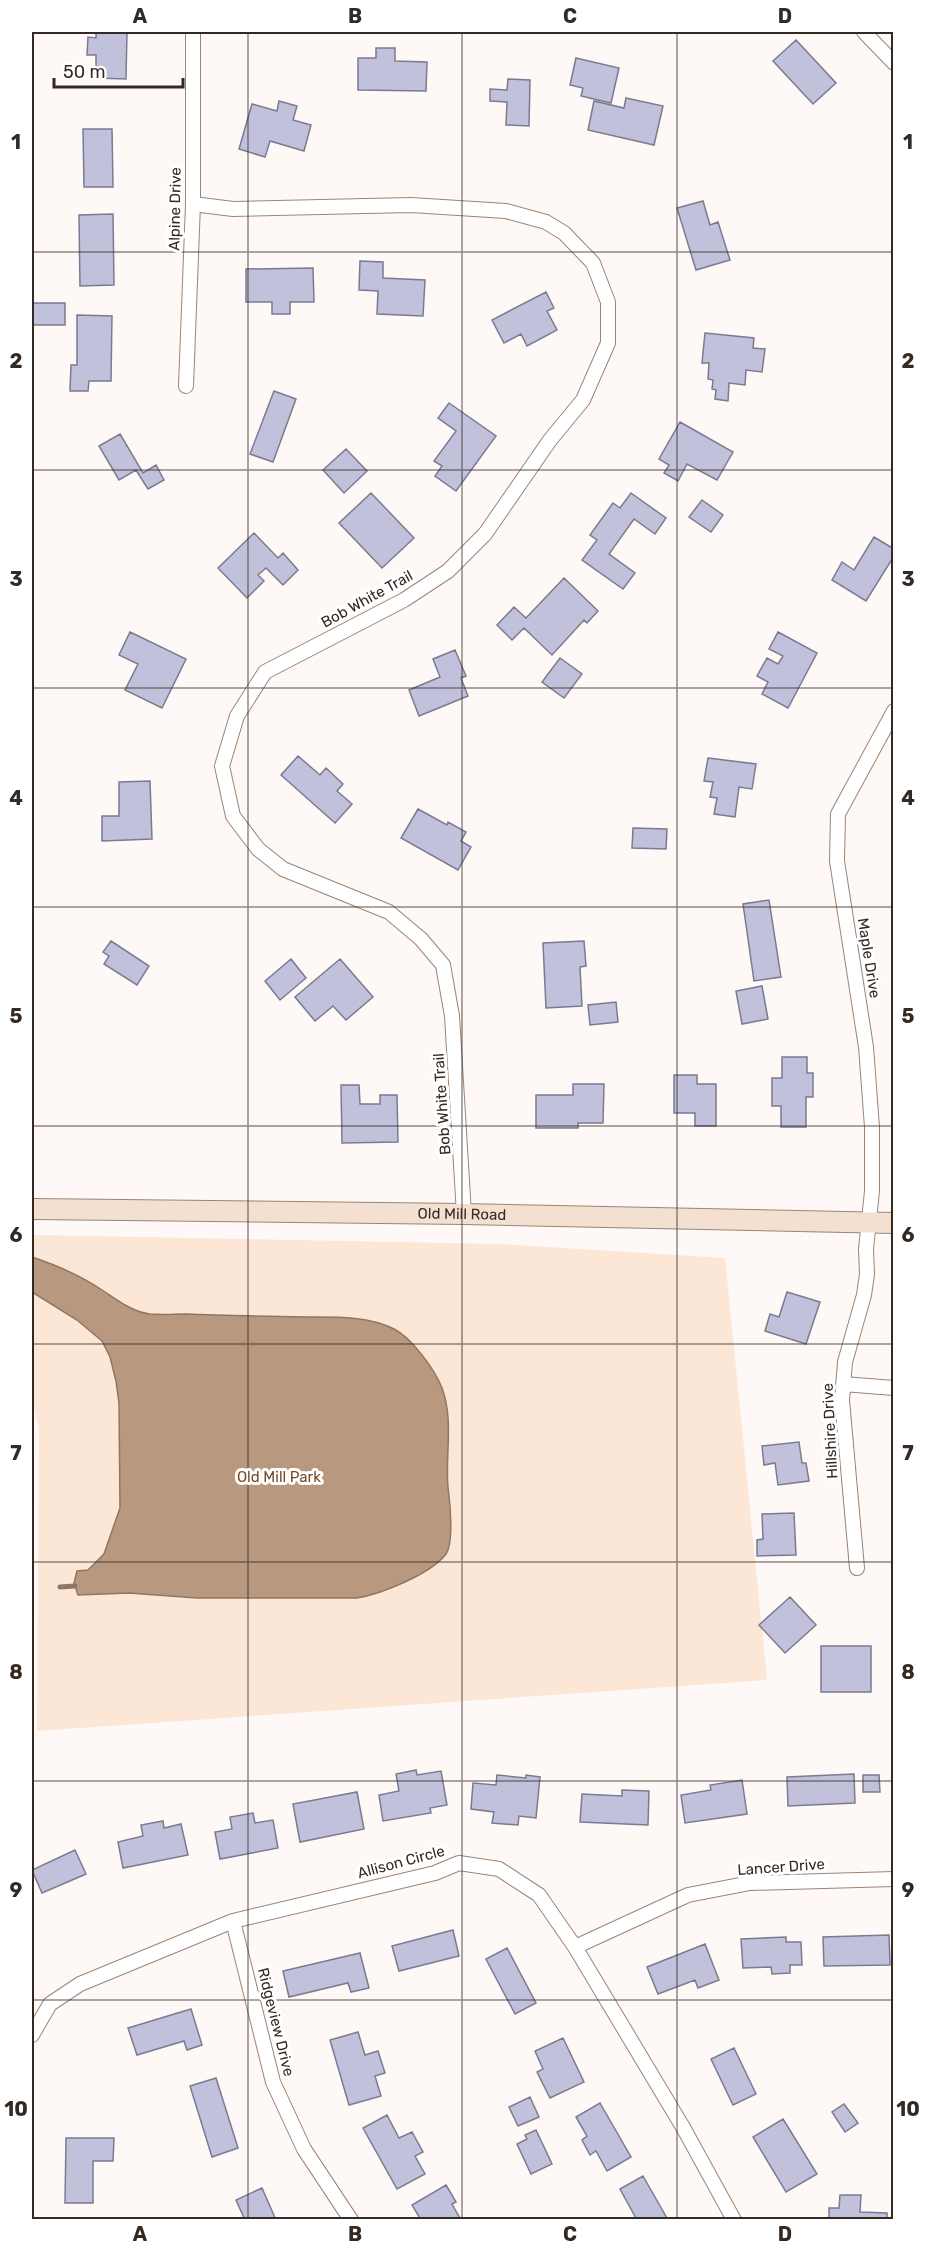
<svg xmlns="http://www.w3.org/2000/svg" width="925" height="2251" font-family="Rubik,sans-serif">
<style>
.green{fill:#fce6d5}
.water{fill:#b8987f;stroke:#907764;stroke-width:1.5}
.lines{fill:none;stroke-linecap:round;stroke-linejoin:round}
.stream{stroke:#907764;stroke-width:5}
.building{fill:#c2c1db;stroke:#7a7a91;stroke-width:1.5}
.street-casing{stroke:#9a8575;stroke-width:16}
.secondary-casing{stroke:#9a8575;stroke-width:22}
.street{stroke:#fff;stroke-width:14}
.secondary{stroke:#f3e0d1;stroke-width:20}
.grid{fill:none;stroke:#332a24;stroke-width:1.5;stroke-opacity:0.55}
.labels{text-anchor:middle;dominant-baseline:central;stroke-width:6;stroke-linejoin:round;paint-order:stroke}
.street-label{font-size:15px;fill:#332a24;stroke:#fff}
.park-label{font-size:15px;fill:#784a23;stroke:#fff}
.neatline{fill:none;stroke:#332a24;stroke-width:2}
.grid-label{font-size:20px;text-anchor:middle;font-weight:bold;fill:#332a24}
</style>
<rect width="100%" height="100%" fill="#fef9f6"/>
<path class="green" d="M32,1235L499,1244L725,1258L767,1680L37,1731L39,1428L32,1402Z"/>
<path class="water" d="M32,1257C56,1265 81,1276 102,1290C116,1299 132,1312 150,1314C162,1315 174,1314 186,1314C227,1316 268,1316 309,1317C336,1317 369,1316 394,1329C412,1338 435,1370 442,1388C454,1420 445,1455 448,1487C450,1502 454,1542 446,1554C431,1574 381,1594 357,1598H197L129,1593L78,1595L74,1583L77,1571L88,1570L104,1554L120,1508L119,1403L116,1381L110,1357L102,1341L77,1320L32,1292Z"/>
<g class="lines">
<path class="stream" d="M60,1587L75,1586"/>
</g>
<path class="building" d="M96,32H127L126,79L96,78V55H87L88,37L96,38Z
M796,40L836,83L813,104L773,61Z
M376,48H395V61L427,62L426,91L358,90V58H376Z
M576,58L619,68L611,103L581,96L583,88L570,85Z
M508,79L530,80L529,126L506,125L507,102L490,101V89L507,90Z
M626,98L663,106L654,145L588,130L594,101L624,108Z
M279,101L297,106L293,120L311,125L304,151L270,141L265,157L239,149L252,104L277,111Z
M83,129H112L113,187H84Z
M703,201L710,225L718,222L730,260L696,270L677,208Z
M113,214L114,285L80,286L79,215Z
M360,261L383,262V278L425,280L423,316L377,314L378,291L359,290Z
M313,268L314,302H290V314H272V302H246V269Z
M546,292L554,308L547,311L557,330L527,346L521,334L504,343L492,320Z
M32,303H65V325H32Z
M77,315L112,316L111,381H89L88,391H70L71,365H77Z
M705,333L754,338L753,348L765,349L762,372L746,370L745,385L729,383L728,401L715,399L716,390L712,389L713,380L708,379L709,363H702Z
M274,391L296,399L273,462L250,454Z
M449,403L496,436L456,491L435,476L442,466L434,461L456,431L438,418Z
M680,422L733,452L717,480L687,464L678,481L664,473L669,465L659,459Z
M120,434L143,473L156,465L164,480L148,489L136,470L119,480L99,446Z
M346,449L367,471L344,493L323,470Z
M371,493L414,538L382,568L339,523Z
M631,493L666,518L655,534L634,519L609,554L635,573L623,589L582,560L597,540L590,535L613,503L620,508Z
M702,500L723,515L711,532L689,517Z
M254,533L278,558L283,553L298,570L283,585L266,568L258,575L264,581L247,598L218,568Z
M874,537L894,549V556L866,601L832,580L842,562L854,570Z
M564,578L598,611L587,623L584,620L552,655L524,628L512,640L497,625L514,607L526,618Z
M130,632L186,659L162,708L125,690L138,664L119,655Z
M778,632L817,653L788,708L762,694L768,682L757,676L767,658L778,664L783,656L769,649Z
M455,650L466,676L461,678L468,696L419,716L409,690L440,677L433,659Z
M560,658L582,674L564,698L542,682Z
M298,756L320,775L326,768L343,784L337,791L352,804L335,823L281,775Z
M708,758L756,764L752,789L739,787L735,817L714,814L717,798L710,797L713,782L704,781Z
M150,781L152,839L102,841V816H119V782Z
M418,809L447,825L448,822L466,832L461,841L471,847L458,870L401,838Z
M633,828L667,829L666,849L632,848Z
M769,900L781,977L754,981L743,904Z
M111,941L149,966L137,985L104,964L109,956L103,952Z
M584,941L586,966L580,967L582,1006L546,1008L543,943Z
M291,959L306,978L280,1000L265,981Z
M340,959L373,997L346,1020L333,1006L315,1021L295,997Z
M762,986L768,1019L742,1024L736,991Z
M616,1002L618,1022L590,1025L588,1005Z
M782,1057H807V1073H813V1097H806V1127H781V1106H772V1078H782Z
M674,1075H697V1084H716V1126H695V1113H674Z
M573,1084H604L603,1123H578V1128H536V1095H573Z
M341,1085H359L360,1104H380V1095H397L398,1142L342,1143Z
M787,1292L820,1302L806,1344L765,1331L770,1314L779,1317Z
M799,1442L802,1463H806L809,1481L778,1485L775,1463L764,1465L762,1446Z
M794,1513L796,1555L757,1556V1540L763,1539L762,1514Z
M790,1597L816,1625L785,1653L759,1625Z
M821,1646H871V1692H821Z
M416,1770L417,1775L441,1771L447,1805L430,1808L431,1813L383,1821L379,1795L399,1791L396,1774Z
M854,1774L855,1803L788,1806L787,1777Z
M497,1775L526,1778V1775L540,1777L536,1818L519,1816L518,1825L492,1823L494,1812L471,1809L473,1783L496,1785Z
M863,1775H879L880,1792H863Z
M742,1780L747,1814L685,1823L681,1795L711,1790L710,1785Z
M622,1790L649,1791L648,1825L580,1822L582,1794L622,1796Z
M357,1792L364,1829L300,1842L293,1804Z
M253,1813L255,1823L273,1820L278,1848L220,1859L215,1832L232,1829L230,1817Z
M163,1821L164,1828L181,1824L188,1855L123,1868L118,1842L143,1836L141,1825Z
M75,1850L86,1874L42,1893L32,1870Z
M453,1930L459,1956L399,1971L392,1946Z
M889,1935L890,1965L824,1966L823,1937Z
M786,1937V1942H801L802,1965H790V1973L772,1974L771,1967L743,1968L741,1939Z
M705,1944L719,1980L698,1988L695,1980L658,1994L647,1967Z
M507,1948L536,2003L515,2014L486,1959Z
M360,1953L369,1988L351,1992L348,1983L289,1997L283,1971Z
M191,2009L202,2045L187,2050L184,2041L137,2055L128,2028Z
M358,2032L365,2055L378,2051L385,2073L375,2076L381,2096L349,2105L330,2040Z
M563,2038L584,2082L550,2098L537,2072L543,2069L535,2051Z
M734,2048L756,2094L733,2105L711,2059Z
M216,2078L238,2148L212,2157L190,2086Z
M530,2097L539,2117L518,2126L509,2107Z
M600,2103L631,2157L607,2171L596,2151L590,2155L582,2140L587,2136L576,2117Z
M844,2104L858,2123L845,2132L832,2112Z
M387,2115L399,2138L412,2132L423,2152L415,2156L425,2174L397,2189L363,2128Z
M783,2119L817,2174L786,2192L753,2137Z
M536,2130L552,2164L531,2174L517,2144L527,2139L525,2135Z
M66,2138H114L113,2161H93V2203H65Z
M643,2176L668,2220H637L620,2189Z
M446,2185L456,2202L452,2204L461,2220H421L412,2205Z
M262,2188L276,2220H245L236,2200Z
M840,2195H861L860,2212L887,2213V2220H829V2208H839Z"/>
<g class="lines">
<g class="street-casing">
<path id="street" d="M864,32L894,63
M193,204L233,209L411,205L506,211L546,222L564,233L593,263L608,302V343L583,400L550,440L485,534L448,571L404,600L265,672L237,716L222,766L233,816L258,849L283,869L389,912L421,939L443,965L452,1016L464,1214
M186,386L193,204V32
M843,1384L894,1388
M857,1568L842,1400L845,1362L864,1295L867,1274L866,1249L872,1191V1127L866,1047L837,861L838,814L894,711
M233,1921L273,2082L304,2149L351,2220
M575,1947L688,1895L750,1883L894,1879
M32,2035L50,2004L80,1984L233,1921L435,1873L459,1863L499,1869L539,1895L575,1947L684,2129L734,2220"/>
</g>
<g class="secondary-casing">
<g id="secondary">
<path id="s1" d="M32,1209L464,1214L894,1223"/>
</g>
</g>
<use href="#street" class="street"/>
<use href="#secondary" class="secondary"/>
</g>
<path class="grid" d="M248,32V2220M462,32V2220M677,32V2220M32,252H894M32,470H894M32,688H894M32,907H894M32,1126H894M32,1344H894M32,1562H894M32,1781H894M32,2000H894"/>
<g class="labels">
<g class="street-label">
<text transform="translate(175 209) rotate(-89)">Alpine Drive</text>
<text transform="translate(367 599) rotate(-29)">Bob White Trail</text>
<text transform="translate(869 958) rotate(81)">Maple Drive</text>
<text transform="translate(442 1104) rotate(-94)">Bob White Trail</text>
<text stroke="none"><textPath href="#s1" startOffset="430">Old Mill Road</textPath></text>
<text transform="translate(830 1431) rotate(-93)">Hillshire Drive</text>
<text transform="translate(401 1862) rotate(-15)">Allison Circle</text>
<text transform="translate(781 1867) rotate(-4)">Lancer Drive</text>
<text transform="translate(276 2022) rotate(76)">Ridgeview Drive</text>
</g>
<g class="park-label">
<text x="279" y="1477">Old Mill Park</text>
</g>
</g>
<rect width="925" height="2251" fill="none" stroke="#ffffff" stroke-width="66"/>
<path d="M54 78v9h129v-9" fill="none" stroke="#332a24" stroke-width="3"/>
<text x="63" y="78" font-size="18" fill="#332a24" stroke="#ffffff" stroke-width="4.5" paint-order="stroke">50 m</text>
<rect x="33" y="33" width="859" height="2185" class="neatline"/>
<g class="grid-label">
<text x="140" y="23">A</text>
<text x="355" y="23">B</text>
<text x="570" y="23">C</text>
<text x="785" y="23">D</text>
<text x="16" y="149">1</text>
<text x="908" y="149">1</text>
<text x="16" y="368">2</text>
<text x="908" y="368">2</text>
<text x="16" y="586">3</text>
<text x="908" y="586">3</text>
<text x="16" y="805">4</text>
<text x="908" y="805">4</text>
<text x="16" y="1023">5</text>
<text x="908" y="1023">5</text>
<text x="16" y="1242">6</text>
<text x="908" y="1242">6</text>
<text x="16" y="1460">7</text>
<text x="908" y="1460">7</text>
<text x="16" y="1679">8</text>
<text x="908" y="1679">8</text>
<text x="16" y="1897">9</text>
<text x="908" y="1897">9</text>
<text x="16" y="2116">10</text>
<text x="908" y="2116">10</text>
<text x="140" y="2241">A</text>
<text x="355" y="2241">B</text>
<text x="570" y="2241">C</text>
<text x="785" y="2241">D</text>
</g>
</svg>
